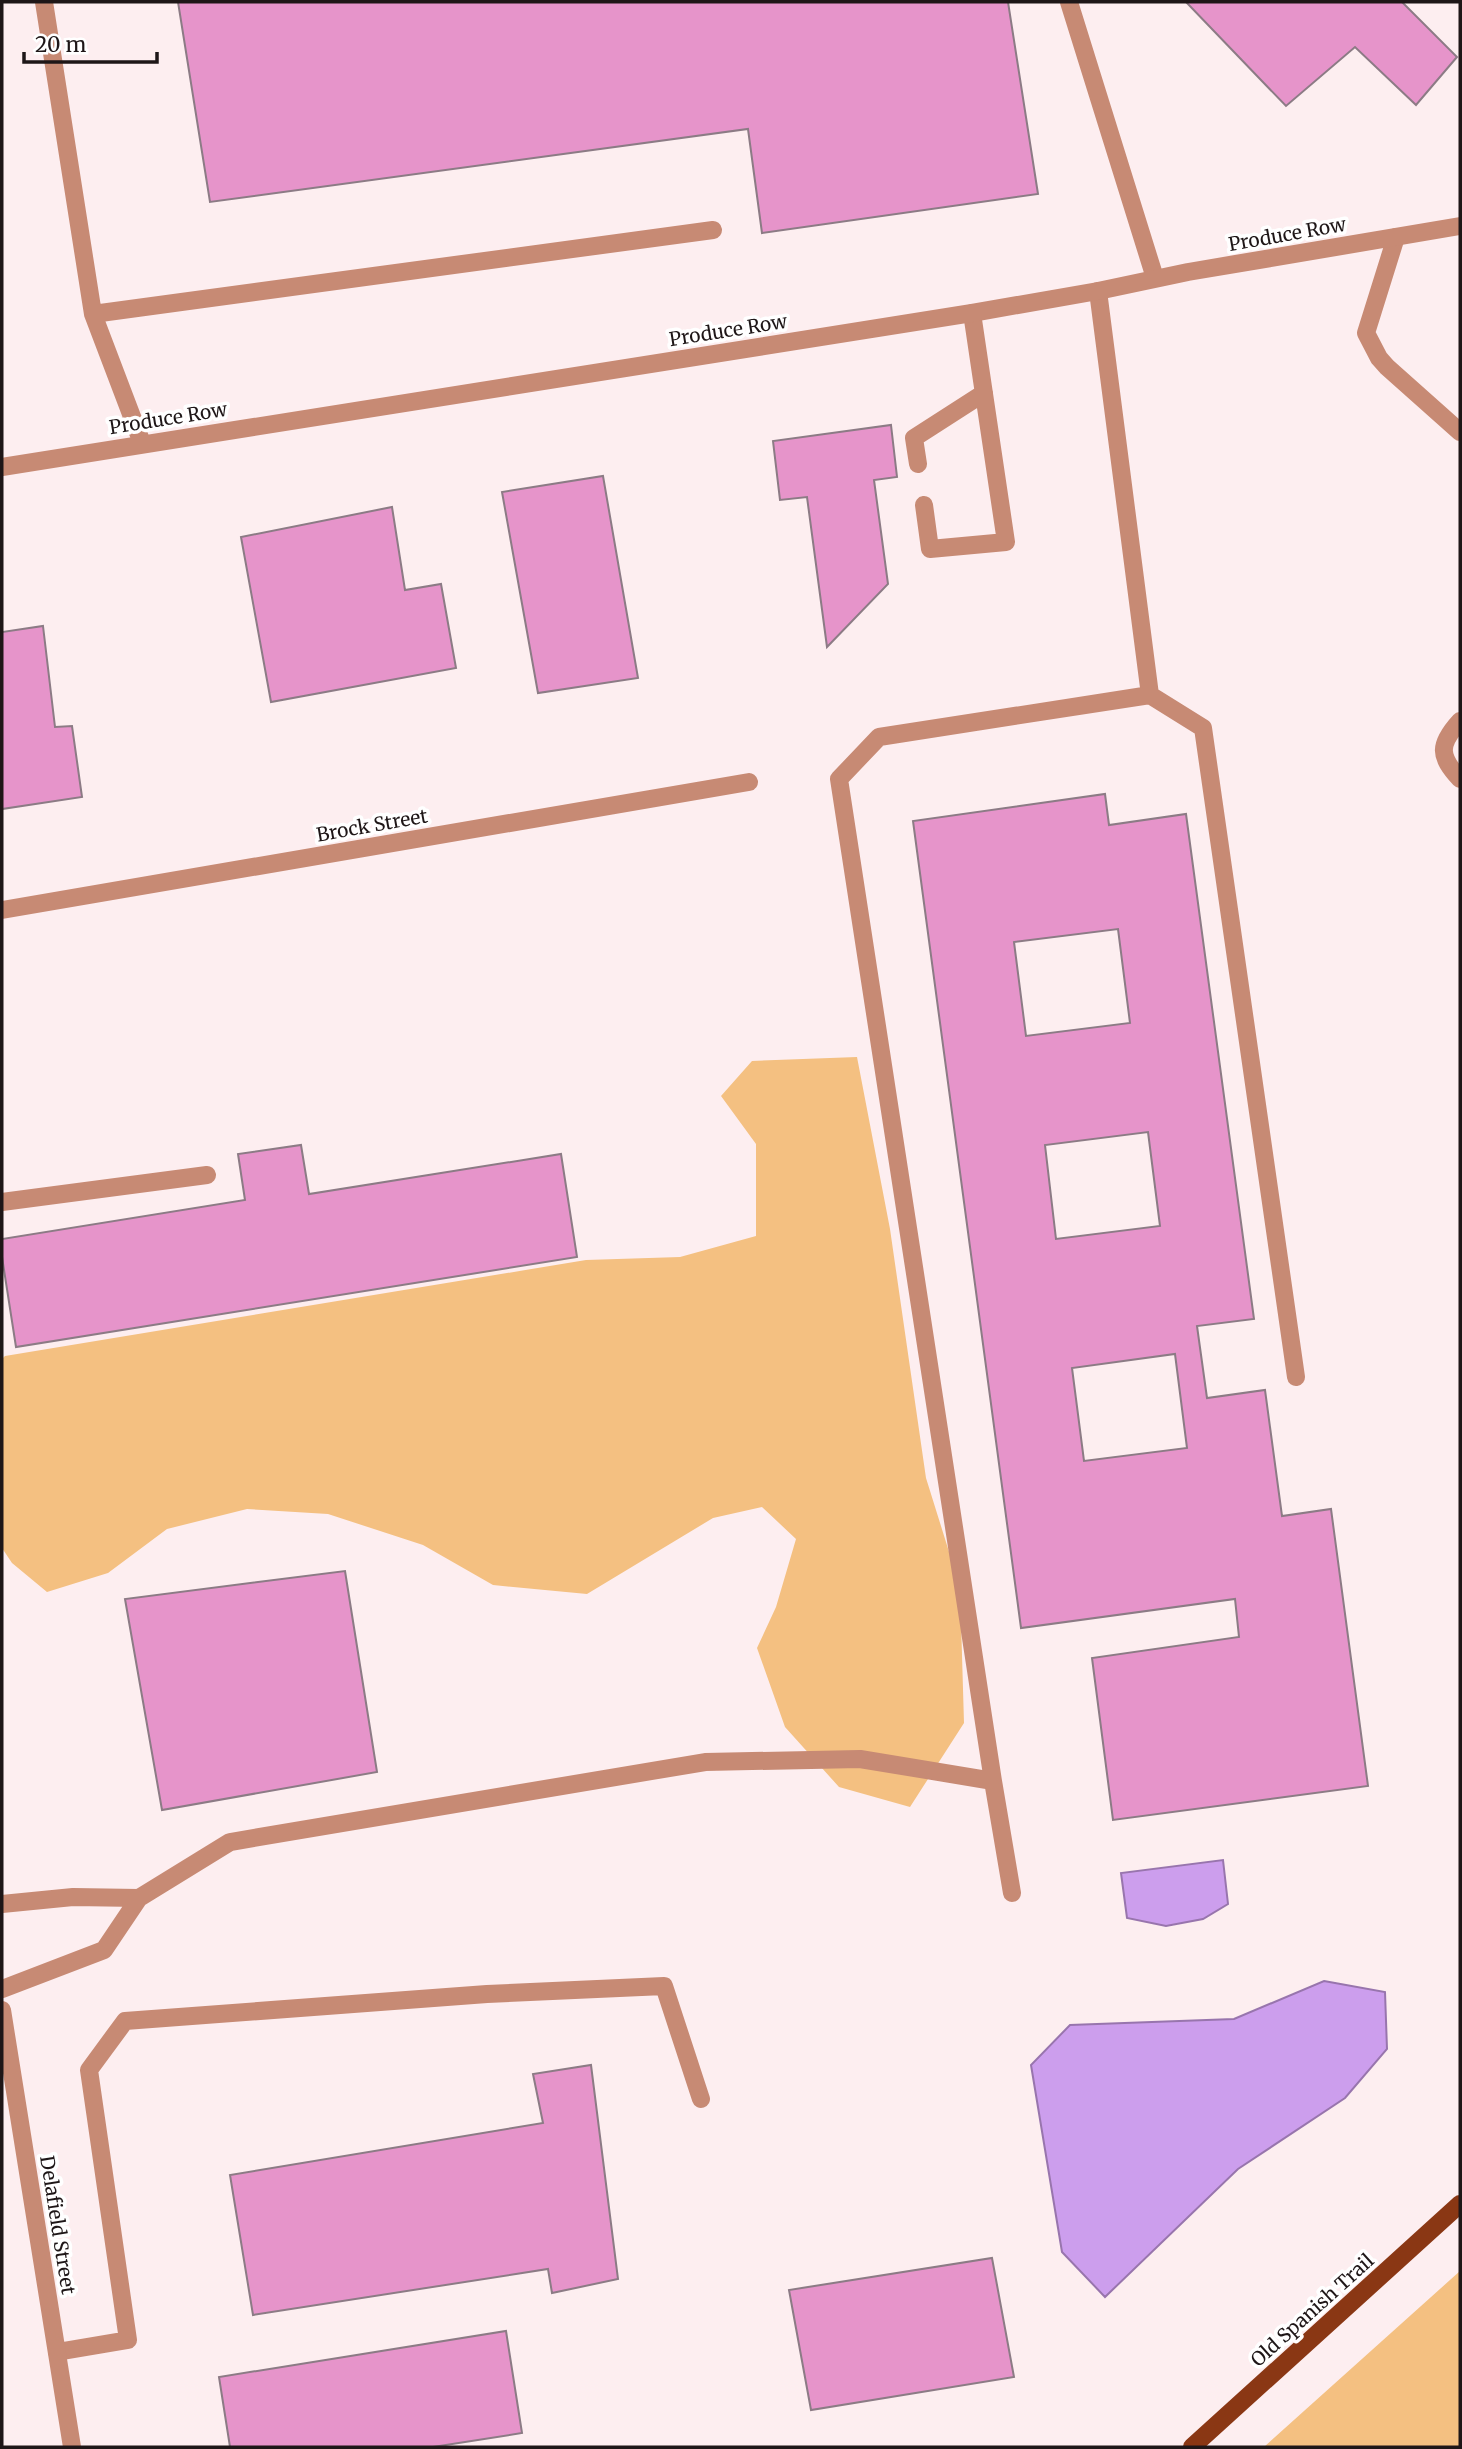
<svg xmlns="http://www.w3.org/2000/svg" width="1462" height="2449" font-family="Merriweather,serif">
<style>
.green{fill:#f4c081}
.water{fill:#cc9eed;stroke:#9875ad;stroke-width:2}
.building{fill:#e694ca;stroke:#8c7b85;stroke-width:2;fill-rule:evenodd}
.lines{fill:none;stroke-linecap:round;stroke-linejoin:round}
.service{stroke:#c78a74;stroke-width:18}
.minor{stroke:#c78a74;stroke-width:18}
.primary{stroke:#8a3714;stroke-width:18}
.labels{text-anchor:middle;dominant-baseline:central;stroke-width:7;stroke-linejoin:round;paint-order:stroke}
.street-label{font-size:19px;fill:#1e1617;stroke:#fff}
</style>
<rect width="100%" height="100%" fill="#fdeef0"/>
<path class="green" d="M857,1057L890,1229L926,1478L960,1587L964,1723L910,1807L839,1787L785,1727L757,1648L776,1607L796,1539L762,1507L713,1518L587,1594L493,1585L423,1545L328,1514L247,1509L167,1529L108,1573L47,1592L12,1563L2,1548V1359L5,1356L586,1260L680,1257L756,1236V1144L721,1096L752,1061Z
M1460,2271V2447H1264Z"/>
<path class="water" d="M1223,1860L1228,1904L1203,1919L1166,1926L1127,1918L1121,1873Z
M1324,1981L1385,1992L1387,2049L1345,2098L1238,2169L1105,2297L1062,2252L1031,2065L1070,2025L1234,2019Z"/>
<path class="building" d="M178,2H1008L1038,194L762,233L748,129L210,202Z
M1186,2H1402L1457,57L1416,105L1355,47L1286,106Z
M891,425L897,477L874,480L888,584L827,647L807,497L780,500L773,441Z
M603,476L638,678L538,693L502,492Z
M392,507L405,590L441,584L456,668L271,702L241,537Z
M43,626L55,727L72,726L82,797L2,809V632Z
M1105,794L1109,825L1186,814L1254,1319L1197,1326L1207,1398L1265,1390L1282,1516L1331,1509L1368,1786L1113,1820L1092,1658L1239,1637L1235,1599L1021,1628L913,821ZM1118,929L1130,1023L1026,1036L1014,942ZM1148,1132L1160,1226L1056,1239L1045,1145ZM1175,1354L1187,1448L1084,1461L1072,1368Z
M301,1145L309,1194L561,1154L577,1257L16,1347L2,1257V1239L245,1200L238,1154Z
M345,1571L377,1772L162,1810L125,1599Z
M591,2065L618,2279L552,2293L548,2269L253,2315L230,2175L543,2123L533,2074Z
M992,2258L1014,2377L811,2410L789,2290Z
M506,2331L522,2433L433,2447H230L219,2377Z"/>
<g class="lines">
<path class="service" d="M44,2L93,314L142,443
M1069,2L1155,278
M1396,237L1366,333L1379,358L1387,367L1460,432
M93,314L713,230
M918,464L914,438L984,393
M924,505L930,549L1006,542L972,313
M1150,695L1203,728L1296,1377
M1460,721C1438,745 1439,756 1460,779
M2,1202L207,1175
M993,1781L1012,1893
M2,1904L73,1897L139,1898
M2,1989L104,1950L139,1898L230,1842L705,1762L860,1759L993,1781L839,779L879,737L1150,695L1098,291
M57,2352L128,2340L89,2070L125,2021L487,1994L664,1986L701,2099"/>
<path class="minor" d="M2,467L972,313L1098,291L1188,272L1460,226
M2,910L749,782
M2,2010L72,2447"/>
<path class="primary" d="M1192,2447L1460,2204"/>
</g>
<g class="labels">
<g class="street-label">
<text transform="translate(1287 234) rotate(-10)">Produce Row</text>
<text transform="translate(728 330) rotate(-9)">Produce Row</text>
<text transform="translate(168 418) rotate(-9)">Produce Row</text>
<text transform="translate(372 825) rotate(-10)">Brock Street</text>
<text transform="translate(58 2225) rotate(81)">Delafield Street</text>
<text transform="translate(1312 2310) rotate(-42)">Old Spanish Trail</text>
</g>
</g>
<rect width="1462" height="2449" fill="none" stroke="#1e1617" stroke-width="7"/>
<path d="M24 52v10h133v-10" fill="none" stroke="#1e1617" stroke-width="3.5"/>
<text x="35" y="52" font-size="21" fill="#1e1617" stroke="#ffffff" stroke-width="5" paint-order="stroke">20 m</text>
</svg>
